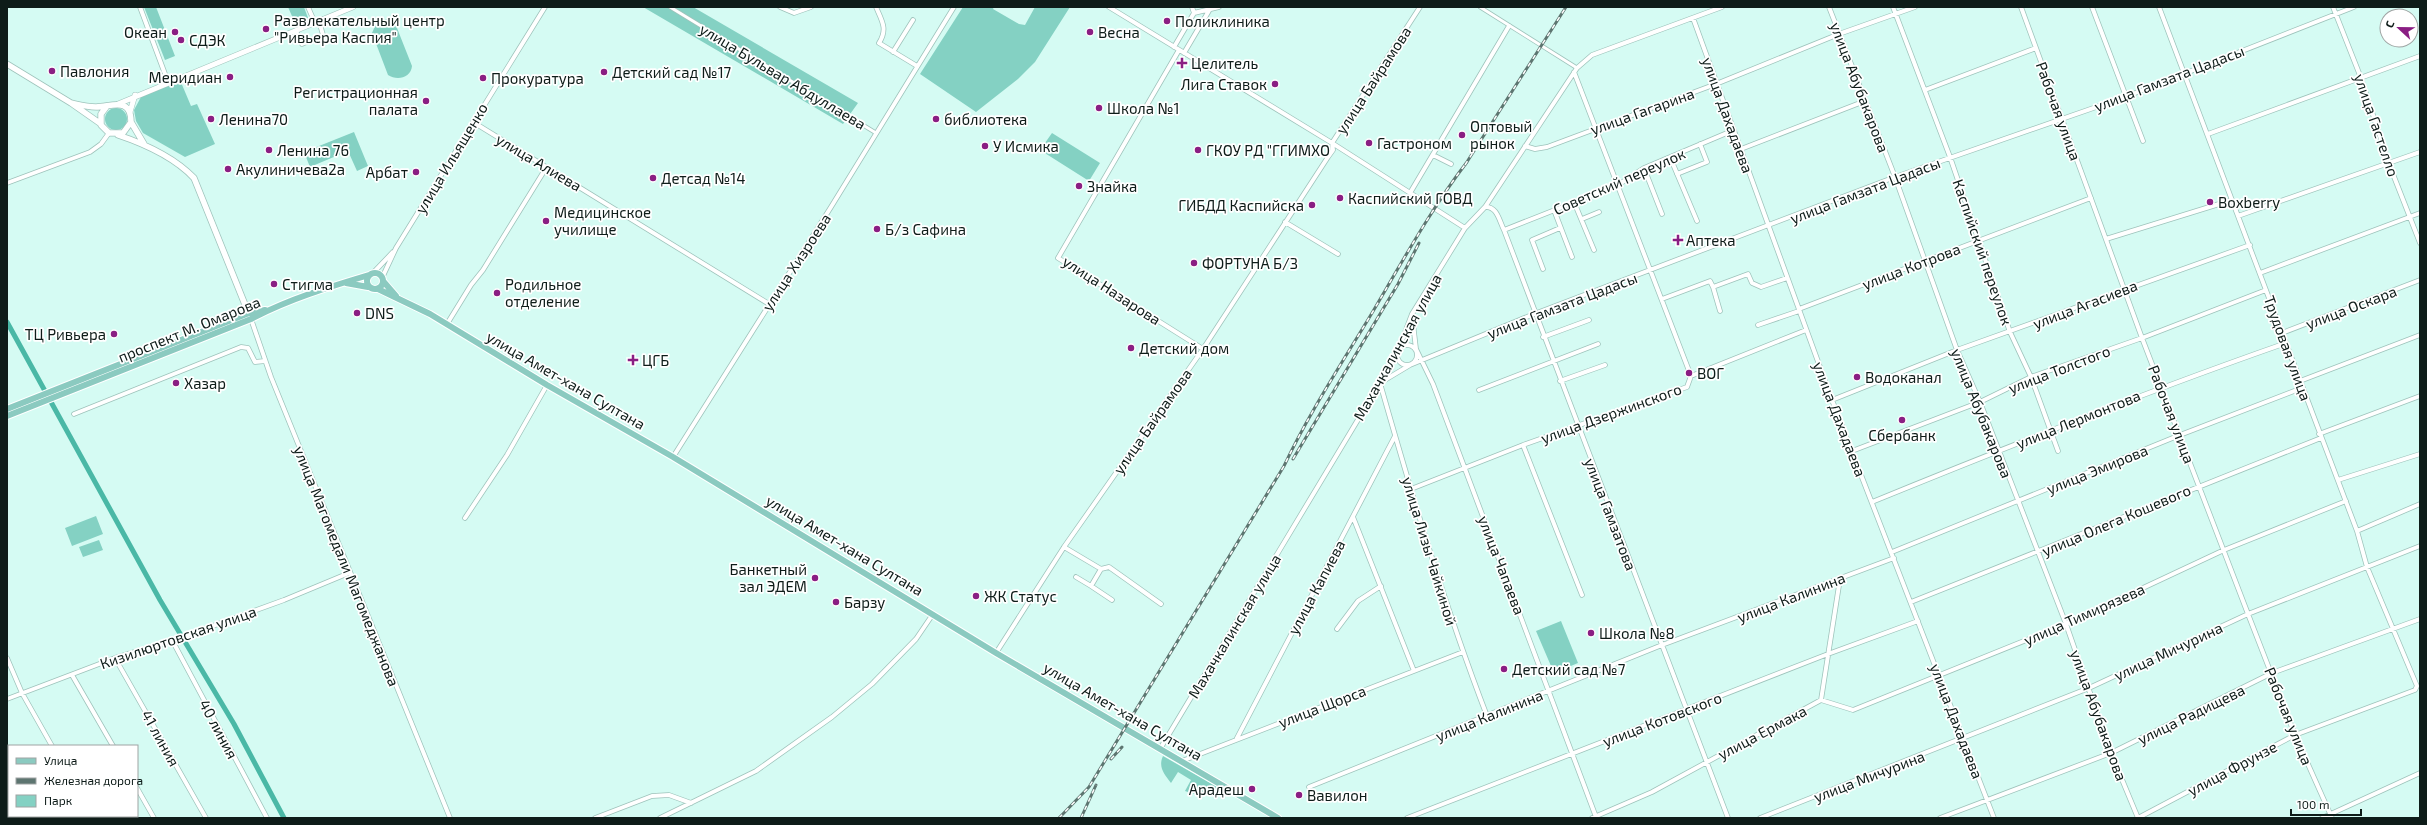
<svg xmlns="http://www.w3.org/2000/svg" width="2427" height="825" font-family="'Exo 2',sans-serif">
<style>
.green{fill:#84d1c3}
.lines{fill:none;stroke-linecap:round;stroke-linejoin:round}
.canal{stroke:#4ab8a6;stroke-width:5}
.pedestrian-casing{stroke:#9ec3bb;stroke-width:4.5}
.minor-casing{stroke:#9ec3bb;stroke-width:5.5}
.tertiary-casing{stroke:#9ec3bb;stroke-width:6}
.secondary-casing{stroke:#9ec3bb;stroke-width:7}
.primary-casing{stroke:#fff;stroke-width:8}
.pedestrian{stroke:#fff;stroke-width:3}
.minor{stroke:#fff;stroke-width:4}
.tertiary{stroke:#fff;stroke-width:5}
.secondary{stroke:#fff;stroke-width:5.5}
.primary{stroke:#8bcac0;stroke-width:6}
.rail-casing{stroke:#5d7570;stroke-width:3}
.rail{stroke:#fff;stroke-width:1.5;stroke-dasharray:4.5;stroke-linecap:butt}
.poi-dot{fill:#8a1e83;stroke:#fff;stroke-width:1.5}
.labels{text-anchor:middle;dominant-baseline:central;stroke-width:3.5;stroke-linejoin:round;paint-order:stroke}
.poi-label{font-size:15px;fill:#0e1c19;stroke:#fff;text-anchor:start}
.street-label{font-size:15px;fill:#0e1c19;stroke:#fff}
</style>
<rect width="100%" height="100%" fill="#d5fbf3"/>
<path class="green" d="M144,7H156L175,56L165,60Z
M288,7H304L308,18L295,23Z
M643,7H693L858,103L843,124Z
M963,7H994L993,9L1019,24L1025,25L1035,7H1070L1035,62L1018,79L976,112L920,74Z
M386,19L395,23L412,66C411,78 397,81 388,75L372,33L376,24Z
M180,80L191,106L197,104L215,144L185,157L143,133L136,121L134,110L141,97Z
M105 119a11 11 0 1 1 22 0a11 11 0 1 1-22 0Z
M354,132L368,166L357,171L348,151L310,167L304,152Z
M1052,133L1100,163L1089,181L1040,150Z
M96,516L103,534L72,546L65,528Z
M99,540L103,550L83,557L79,547Z
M1561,621L1578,663L1554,673L1536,631Z
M1163,756L1217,787C1206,798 1198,795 1185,791L1191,780L1178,772L1171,783C1164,774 1158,767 1163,756Z"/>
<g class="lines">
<path class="canal" d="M7,322L160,600L234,724L284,818"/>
<g class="pedestrian-casing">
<path id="pedestrian" d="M670,7L876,133
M1480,7L1577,68"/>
</g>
<g class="minor-casing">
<path id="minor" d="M140,7L168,82
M308,7L315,23
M780,7L794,13L811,7
M876,7C882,21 888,29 879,43L917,66
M1109,7L1332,143L1465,228
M1192,7L1194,13
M1829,7L1895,177L1957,350L1980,402L2066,624L2111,753L2138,818
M1893,7L1950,157L2010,332L2031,377L2058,451
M2021,7L2142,338L2248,614L2295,735L2332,818
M2092,7L2143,141
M2333,7L2361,78L2389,164L2420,243
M1693,18L1832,400L1994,818
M296,31L302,44L323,35L319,21
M1174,47L1194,13L1219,7
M1179,50L1058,258L1203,349
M893,52L913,20
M1184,53L1210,9
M1574,72L1691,376
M1925,90L2036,48
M473,122L769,304
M2208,134L2420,56
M1525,146L1535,149L1547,147L1716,84L1839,34L1915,7
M1741,149L1865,101
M1433,155L1451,164
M1670,157L1697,221
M1644,168L1662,214
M1677,174L1707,162L1700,144
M7,183L90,152L101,144L109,133
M1410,193L1509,26
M1574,202L1594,250
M1485,207C1497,206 1499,220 1504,230L1728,818
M1554,210L1572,257
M2238,216L2420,152
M1582,219L1599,212
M1285,222L1338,254
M1504,230L1618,185L1644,168L1734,130
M2106,239L2232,200
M1543,269L1532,240L1560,228
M373,273L393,252
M2260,273L2420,213
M382,278L396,248L545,7
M1713,287L1720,311
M1662,299L1710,281L1713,287L1748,274L1752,283L1761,287L1787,278
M1799,309L2091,198
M1412,315L1416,349L1433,384L1596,817
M251,319L271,377L450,818
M447,324L471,285L483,270L546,168
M1758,325L1799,311
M2282,333L2420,280
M1543,337L1589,320
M1397 355a10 10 0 1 1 20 0a10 10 0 1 1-20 0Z
M1560,381L1605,365
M2300,381L2420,335
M1380,383L1410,365L1534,314L1895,177L2125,97L2354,7
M1380,383C1412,495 1445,607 1487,716
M1479,390L1598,344
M1832,400L1957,350L2250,245
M74,414L241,347L248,348L255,362L265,361
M2319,434L2420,396
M1523,445L1582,595
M1852,451L1980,402L2031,377L2142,338L2266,290
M673,457L831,207L954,7
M2338,480L2420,454
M1411,489L1523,445L1687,387L1691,376L1806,330
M1872,502C2009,446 2146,392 2286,343
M1353,517L1414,671
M465,518L507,455L547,385
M2357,531L2420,504
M1064,547L1101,569L1091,586L1076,577
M1892,552L2180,435L2302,388
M1101,569L1109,567L1161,604
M1091,586L1112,600
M1911,602L2321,438
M1337,629L1358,601L1381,586
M172,640L267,818
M996,653L1064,547L1203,349L1328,157L1333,150L1332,143L1420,7
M7,658L22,693L52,746
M115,658L206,818
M72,675L113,746
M7,699L115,658L177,639L284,600L349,573
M1821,700L1853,710L2066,624L2224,550L2346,501
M1237,738L1395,436
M1160,749L1380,383L1398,351L1412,314L1465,228L1485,207L1577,68L1592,55L1722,7
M1182,761L1463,652
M7,776L9,780
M1309,787L1662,645L1894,558
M137,788L154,818
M29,816L31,818
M91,816L93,818
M595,818L652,796L669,795L691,803
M660,818L756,771L832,717L872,684L916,639L933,614
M1407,818L1828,654L1918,621
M1592,818L1652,792L1821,700L1840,579
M1760,818L2089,688L2248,614L2420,546
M1940,818L2111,753L2272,673L2420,619
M2138,818L2295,735L2415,690L2417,686L2367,567L2357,531L2159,7
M2322,818L2420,773"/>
</g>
<g class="tertiary-casing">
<path id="tertiary" d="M118,104L353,7
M130,112L135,95"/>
</g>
<g class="secondary-casing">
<path id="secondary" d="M7,64L71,103L101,124
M71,103C80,105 88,107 96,107C111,107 131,96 131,122L123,133H109L101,125V114L107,106
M131,122L144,144
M118,135C145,144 174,157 194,178L250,317"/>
</g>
<g class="primary-casing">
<path id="primary" d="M367 281a8 8 0 1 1 16 0a8 8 0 1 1-16 0Z
M383,281L396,296
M346,283L368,287
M378,289L430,314L547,385L673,457L996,653L1278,818
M7,409L249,313L265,310
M7,416L251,319C289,299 329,287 369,275"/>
</g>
<use href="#pedestrian" class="pedestrian"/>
<use href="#minor" class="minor"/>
<use href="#tertiary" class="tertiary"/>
<use href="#secondary" class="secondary"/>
<use href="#primary" class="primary"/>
<g class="rail-casing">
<path id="rail" d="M1465,165L1566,7
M1293,459L1398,284L1419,243
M1111,759L1122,747
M1059,818L1089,787L1284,466C1309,413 1342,363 1372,313C1402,262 1431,209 1467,162
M1081,818L1096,785"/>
</g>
<use href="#rail" class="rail"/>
</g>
<g class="poi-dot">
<circle cx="1167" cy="21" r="4"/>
<circle cx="266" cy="29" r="4"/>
<circle cx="175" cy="32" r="4"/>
<circle cx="1090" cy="32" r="4"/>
<circle cx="181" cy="40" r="4"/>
<path d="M1180 57h4v4h4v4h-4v4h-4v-4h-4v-4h4z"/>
<circle cx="52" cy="71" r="4"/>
<circle cx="604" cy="72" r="4"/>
<circle cx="230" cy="77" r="4"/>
<circle cx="483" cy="78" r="4"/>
<circle cx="1275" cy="84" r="4"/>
<circle cx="426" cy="101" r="4"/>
<circle cx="1099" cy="108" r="4"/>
<circle cx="211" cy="119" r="4"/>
<circle cx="936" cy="119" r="4"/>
<circle cx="1462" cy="135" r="4"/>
<circle cx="1369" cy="143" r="4"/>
<circle cx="985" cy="146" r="4"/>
<circle cx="269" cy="150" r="4"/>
<circle cx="1198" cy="150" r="4"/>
<circle cx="228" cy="169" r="4"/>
<circle cx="416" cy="172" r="4"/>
<circle cx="653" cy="178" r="4"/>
<circle cx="1079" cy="186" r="4"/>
<circle cx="1340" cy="198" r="4"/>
<circle cx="2210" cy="202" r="4"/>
<circle cx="1312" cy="205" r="4"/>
<circle cx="546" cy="221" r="4"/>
<circle cx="877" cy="229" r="4"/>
<path d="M1676 234h4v4h4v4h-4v4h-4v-4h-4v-4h4z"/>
<circle cx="1194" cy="263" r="4"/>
<circle cx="274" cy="284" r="4"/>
<circle cx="497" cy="293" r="4"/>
<circle cx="357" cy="313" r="4"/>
<circle cx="114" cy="334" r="4"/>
<circle cx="1131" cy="348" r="4"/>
<path d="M631 354h4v4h4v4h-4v4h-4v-4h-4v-4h4z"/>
<circle cx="1689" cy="373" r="4"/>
<circle cx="1857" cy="377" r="4"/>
<circle cx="176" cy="383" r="4"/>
<circle cx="1902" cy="420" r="4"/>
<circle cx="815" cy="578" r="4"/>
<circle cx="976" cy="596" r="4"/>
<circle cx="836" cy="602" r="4"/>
<circle cx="1591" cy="633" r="4"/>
<circle cx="1504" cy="669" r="4"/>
<circle cx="1252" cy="789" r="4"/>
<circle cx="1299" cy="795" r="4"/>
</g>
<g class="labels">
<g class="poi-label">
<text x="274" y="20">Развлекательный центр<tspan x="274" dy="17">"Ривьера Каспия"</tspan></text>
<text x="1175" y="21">Поликлиника</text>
<text x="167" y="32" text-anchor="end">Океан</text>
<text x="1098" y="32">Весна</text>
<text x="189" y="40">СДЭК</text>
<text x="1191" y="63">Целитель</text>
<text x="60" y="71">Павлония</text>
<text x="612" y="72">Детский сад №17</text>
<text x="222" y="77" text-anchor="end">Меридиан</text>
<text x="491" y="78">Прокуратура</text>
<text x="1267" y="84" text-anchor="end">Лига Ставок</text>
<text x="418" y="92" text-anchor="end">Регистрационная<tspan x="418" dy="17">палата</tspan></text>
<text x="1107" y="108">Школа №1</text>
<text x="219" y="119">Ленина70</text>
<text x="944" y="119">библиотека</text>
<text x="1470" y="126">Оптовый<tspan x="1470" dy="17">рынок</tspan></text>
<text x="1377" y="143">Гастроном</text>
<text x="993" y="146">У Исмика</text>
<text x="277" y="150">Ленина 76</text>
<text x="1206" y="150">ГКОУ РД "ГГИМХО</text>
<text x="236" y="169">Акулиничева2а</text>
<text x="408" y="172" text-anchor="end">Арбат</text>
<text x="661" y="178">Детсад №14</text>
<text x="1087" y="186">Знайка</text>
<text x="1348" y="198">Каспийский ГОВД</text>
<text x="2218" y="202">Boxberry</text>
<text x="1304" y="205" text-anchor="end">ГИБДД Каспийска</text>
<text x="554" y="212">Медицинское<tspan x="554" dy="17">училище</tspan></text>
<text x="885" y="229">Б/з Сафина</text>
<text x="1686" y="240">Аптека</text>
<text x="1202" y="263">ФОРТУНА Б/З</text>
<text x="282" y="284">Стигма</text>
<text x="505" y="284">Родильное<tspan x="505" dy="17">отделение</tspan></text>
<text x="365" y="313">DNS</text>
<text x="106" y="334" text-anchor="end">ТЦ Ривьера</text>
<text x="1139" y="348">Детский дом</text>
<text x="642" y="360">ЦГБ</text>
<text x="1697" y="373">ВОГ</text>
<text x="1865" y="377">Водоканал</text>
<text x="184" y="383">Хазар</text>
<text x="1902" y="435" text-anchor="middle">Сбербанк</text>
<text x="807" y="569" text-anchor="end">Банкетный<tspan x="807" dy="17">зал ЭДЕМ</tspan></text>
<text x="984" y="596">ЖК Статус</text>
<text x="844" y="602">Барзу</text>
<text x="1599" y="633">Школа №8</text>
<text x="1512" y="669">Детский сад №7</text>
<text x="1244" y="789" text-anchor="end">Арадеш</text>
<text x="1307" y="795">Вавилон</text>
</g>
<g class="street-label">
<text transform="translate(783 76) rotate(31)">улица Бульвар Абдуллаева</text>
<text transform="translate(2169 78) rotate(-21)">улица Гамзата Цадасы</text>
<text transform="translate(1373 80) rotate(-57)">улица Байрамова</text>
<text transform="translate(1860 87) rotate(69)">улица Абубакарова</text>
<text transform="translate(1642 111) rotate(-20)">улица Гагарина</text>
<text transform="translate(2059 111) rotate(70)">Рабочая улица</text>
<text transform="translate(1728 115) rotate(70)">улица Дахадаева</text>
<text transform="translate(2377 125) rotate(71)">улица Гастелло</text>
<text transform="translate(451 158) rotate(-59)">улица Ильященко</text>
<text transform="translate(539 162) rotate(31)">улица Алиева</text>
<text transform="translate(1619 181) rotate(-24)">Советский переулок</text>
<text transform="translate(1865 190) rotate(-21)">улица Гамзата Цадасы</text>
<text transform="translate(1983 252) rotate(71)">Каспийский переулок</text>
<text transform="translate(796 262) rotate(-57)">улица Хизроева</text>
<text transform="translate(1911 266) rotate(-21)">улица Котрова</text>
<text transform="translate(1112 290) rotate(33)">улица Назарова</text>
<text transform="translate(2085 304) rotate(-21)">улица Агасиева</text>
<text transform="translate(1562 305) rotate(-21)">улица Гамзата Цадасы</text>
<text transform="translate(2351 307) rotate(-21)">улица Оскара</text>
<text transform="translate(189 329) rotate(-22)">проспект М. Омарова</text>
<text transform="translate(1397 347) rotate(-61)">Махачкалинская улица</text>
<text transform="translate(2288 348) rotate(70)">Трудовая улица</text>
<text transform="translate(2059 369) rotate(-21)">улица Толстого</text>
<text transform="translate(566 380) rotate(30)">улица Амет-хана Султана</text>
<text transform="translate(1611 413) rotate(-20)">улица Дзержинского</text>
<text transform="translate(1982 413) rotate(68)">улица Абубакарова</text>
<text transform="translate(2172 414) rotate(69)">Рабочая улица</text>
<text transform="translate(1840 419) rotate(69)">улица Дахадаева</text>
<text transform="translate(2078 419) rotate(-22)">улица Лермонтова</text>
<text transform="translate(1152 421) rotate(-55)">улица Байрамова</text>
<text transform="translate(2097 469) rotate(-22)">улица Эмирова</text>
<text transform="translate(1611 514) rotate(69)">улица Гамзатова</text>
<text transform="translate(2116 520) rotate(-23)">улица Олега Кошевого</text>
<text transform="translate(845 545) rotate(31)">улица Амет-хана Султана</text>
<text transform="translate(1430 551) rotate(73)">улица Лизы Чайкиной</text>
<text transform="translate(1502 565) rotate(69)">улица Чапаева</text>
<text transform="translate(347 566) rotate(68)">улица Магомедали Магомеджановa</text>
<text transform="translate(1316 587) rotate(-62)">улица Капиева</text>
<text transform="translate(1791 597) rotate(-21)">улица Калинина</text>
<text transform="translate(2084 614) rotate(-24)">улица Тимирязева</text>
<text transform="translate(1234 626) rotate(-59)">Махачкалинская улица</text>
<text transform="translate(178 637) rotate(-19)">Кизилюртовская улица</text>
<text transform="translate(2168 651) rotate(-25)">улица Мичурина</text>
<text transform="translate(1322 706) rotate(-21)">улица Щорса</text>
<text transform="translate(1123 711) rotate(30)">улица Амет-хана Султана</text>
<text transform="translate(2191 714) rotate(-26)">улица Радищева</text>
<text transform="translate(1489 715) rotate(-22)">улица Калинина</text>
<text transform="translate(2099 715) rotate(70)">улица Абубакарова</text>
<text transform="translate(2289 716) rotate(68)">Рабочая улица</text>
<text transform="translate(1662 719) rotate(-21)">улица Котовского</text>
<text transform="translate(1957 721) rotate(69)">улица Дахадаева</text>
<text transform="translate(219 729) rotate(62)">40 линия</text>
<text transform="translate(1762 732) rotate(-28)">улица Ермака</text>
<text transform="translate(161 738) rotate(61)">41 линия</text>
<text transform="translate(2232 768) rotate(-28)">улица Фрунзе</text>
<text transform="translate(1869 776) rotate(-21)">улица Мичурина</text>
</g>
</g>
<rect width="2427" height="825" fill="none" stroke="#0e1c19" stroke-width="16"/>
<rect x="8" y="745" width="130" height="72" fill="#ffffff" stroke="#9fa4a3"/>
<rect x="16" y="758" width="20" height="6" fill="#8bcac0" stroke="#9fa4a3"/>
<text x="44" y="765" font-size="12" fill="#0e1c19">Улица</text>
<rect x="16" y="778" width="20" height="6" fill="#5d7570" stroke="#9fa4a3"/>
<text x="44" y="785" font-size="12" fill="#0e1c19">Железная дорога</text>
<rect x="16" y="795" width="20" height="12" fill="#84d1c3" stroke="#9fa4a3"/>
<text x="44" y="805" font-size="12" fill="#0e1c19">Парк</text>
<g transform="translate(2399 28) rotate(292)"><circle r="19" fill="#ffffff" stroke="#9fa4a3"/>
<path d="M0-3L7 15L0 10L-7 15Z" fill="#8a1e83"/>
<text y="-6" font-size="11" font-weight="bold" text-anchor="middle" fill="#0e1c19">С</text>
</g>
<path d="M2291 809v6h70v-6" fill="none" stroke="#0e1c19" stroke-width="2"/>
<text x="2297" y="809" font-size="12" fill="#0e1c19" stroke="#ffffff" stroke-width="3" paint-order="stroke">100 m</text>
</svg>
